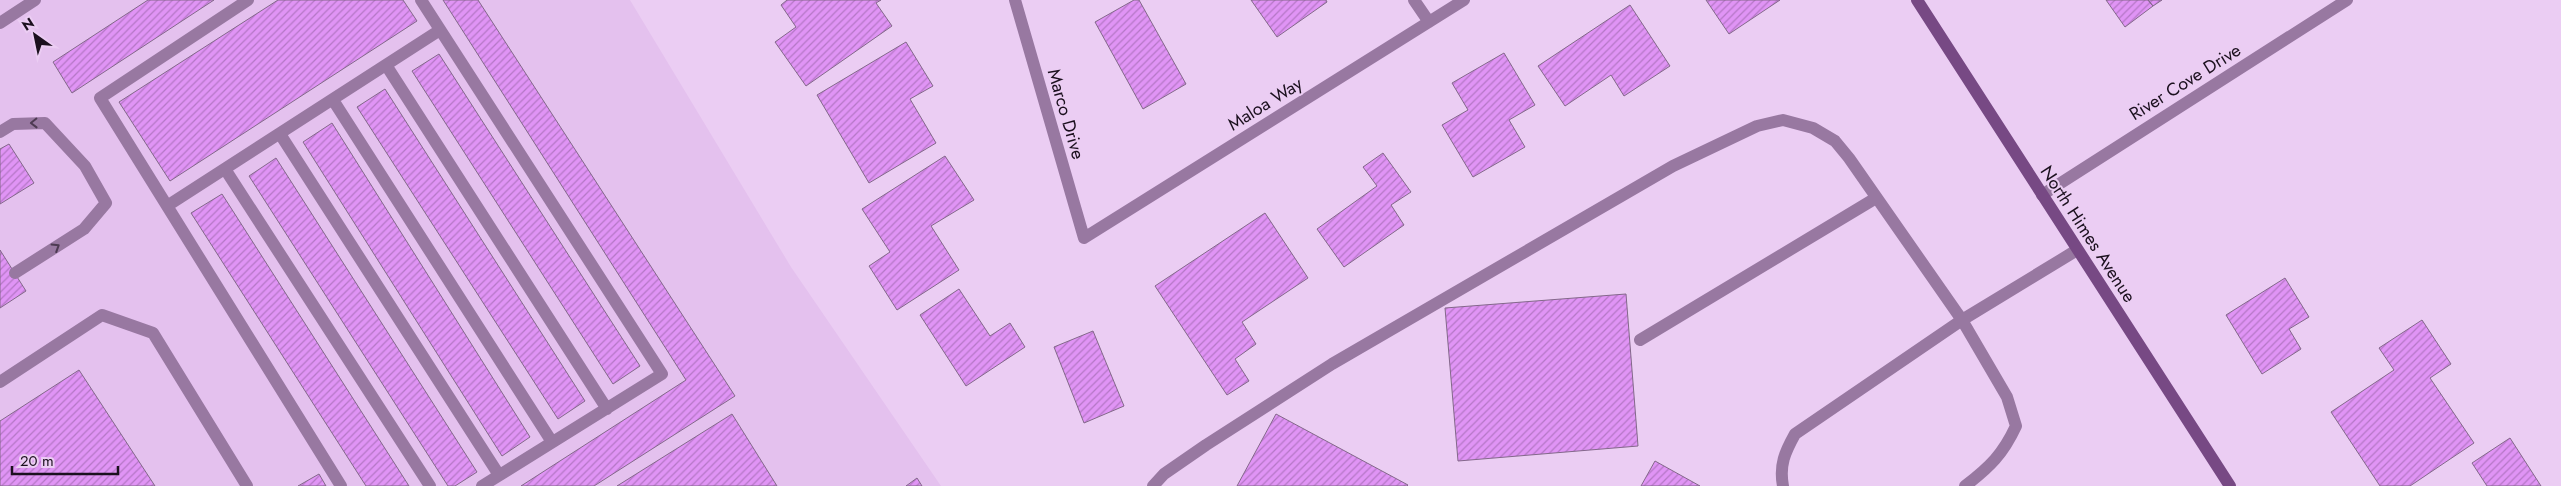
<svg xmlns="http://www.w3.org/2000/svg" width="2561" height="486" font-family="Jost,sans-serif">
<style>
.built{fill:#e4c1ee}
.building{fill:url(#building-hatch);stroke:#83688a}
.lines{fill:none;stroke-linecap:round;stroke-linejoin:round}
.lane{stroke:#9878a1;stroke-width:12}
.street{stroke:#9878a1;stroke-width:12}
.secondary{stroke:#774984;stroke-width:12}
.oneway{stroke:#4d3a52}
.labels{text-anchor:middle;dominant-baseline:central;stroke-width:4;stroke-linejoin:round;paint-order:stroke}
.street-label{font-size:18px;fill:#1b101e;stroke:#ebcdf3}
</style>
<defs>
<pattern id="building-hatch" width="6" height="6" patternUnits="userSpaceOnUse" patternTransform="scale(1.25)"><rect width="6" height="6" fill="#e094f5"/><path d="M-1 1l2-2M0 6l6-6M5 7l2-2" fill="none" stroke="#b577c6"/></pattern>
</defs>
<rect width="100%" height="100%" fill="#ebcdf3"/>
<path class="built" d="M0,0H630L791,267L941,486H0Z"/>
<path class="building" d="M148,0H214L72,93L53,62Z
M278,0H403L417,21L170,181L119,102Z
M443,0H478L735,396L594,486H521L686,380Z
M787,0H881L876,3L892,26L806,86L775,42L796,27L781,5Z
M1134,0H1139L1186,84L1143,109L1095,22Z
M1251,0H1326L1327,2L1277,37Z
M1706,0H1780L1729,34Z
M2106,0H2148L2153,6L2125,27Z
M2148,0H2162L2153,6Z
M1630,5L1670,66L1624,96L1611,75L1565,106L1538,66Z
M906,42L933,86L910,99L936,143L869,183L817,95Z
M1504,53L1535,105L1509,120L1525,147L1473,177L1442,125L1468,110L1452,83Z
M439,54L640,366L613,384L412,71Z
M385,89L585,401L558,419L357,107Z
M332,123L530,437L502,456L303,142Z
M9,144L34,183L0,204V149Z
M1383,153L1411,192L1391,205L1404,225L1344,267L1317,229L1377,186L1363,167Z
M945,156L974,200L931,226L959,270L897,310L869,266L890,252L862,209Z
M276,158L477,472L455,486H448L249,176Z
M222,194L409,486H366L191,213Z
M1265,213L1308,278L1242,322L1256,344L1235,359L1249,381L1227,395L1155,286Z
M0,250L26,291L0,308Z
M2285,278L2309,317L2289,329L2301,349L2262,374L2226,315Z
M959,289L990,336L1010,323L1025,347L966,386L920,315Z
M1626,294L1638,446L1458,461L1445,308Z
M2422,320L2451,364L2430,378L2474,443L2410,486H2380L2331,412L2394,370L2379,348Z
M1093,331L1124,406L1084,423L1054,347Z
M79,370L155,486H0V421Z
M732,414L777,486H617Z
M1276,414L1408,485L1407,486H1237Z
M2510,438L2541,486H2487L2472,463Z
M1655,461L1700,486H1641Z
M319,474L326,486H298Z
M917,478L922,486H906Z"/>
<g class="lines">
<path class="lane" d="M248,0L100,98L341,486
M421,0L662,374L482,486
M0,23L35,0
M386,65L607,409
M333,100L552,442
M0,132L13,124L45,123L85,166L106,203L84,229L15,273
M280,134L499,475
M225,169L430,486
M167,206L440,30
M1640,340L1876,198
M0,382L102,315L153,333L247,486
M1153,486L1164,474L1206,445L1332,364L1673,166L1757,126L1783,120L1813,128L1835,141L1849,158L1962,320L2007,397L2016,426C2003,454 1990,467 1965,486
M1783,486C1779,465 1785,452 1795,434L1962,320L2077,250"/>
<path class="street" d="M1015,0L1084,238L1464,0
M1414,0L1429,22
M2042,195L2347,0"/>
<path class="secondary" d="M1917,0L2230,486"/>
</g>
<defs><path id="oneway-chevron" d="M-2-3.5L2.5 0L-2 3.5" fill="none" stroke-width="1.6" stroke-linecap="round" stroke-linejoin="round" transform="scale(1.25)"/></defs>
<g class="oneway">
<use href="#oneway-chevron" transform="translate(34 123) rotate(179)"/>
<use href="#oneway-chevron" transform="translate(56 247) rotate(-32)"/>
</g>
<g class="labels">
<g class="street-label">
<text transform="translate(2185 82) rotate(-32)">River Cove Drive</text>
<text transform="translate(1265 104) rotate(-32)">Maloa Way</text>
<text transform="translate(1066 114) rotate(74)">Marco Drive</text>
<text transform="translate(2088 234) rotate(57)">North Himes Avenue</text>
</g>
</g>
<g transform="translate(35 35) rotate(327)" stroke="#ebcdf3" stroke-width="4" paint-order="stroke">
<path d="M0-4L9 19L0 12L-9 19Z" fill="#1b101e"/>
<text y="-8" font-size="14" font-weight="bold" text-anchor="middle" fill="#1b101e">N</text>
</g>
<path d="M12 466v8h106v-8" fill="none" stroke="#1b101e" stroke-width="2.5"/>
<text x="20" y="466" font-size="15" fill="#1b101e" stroke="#ebcdf3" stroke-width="4" paint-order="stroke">20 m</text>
</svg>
